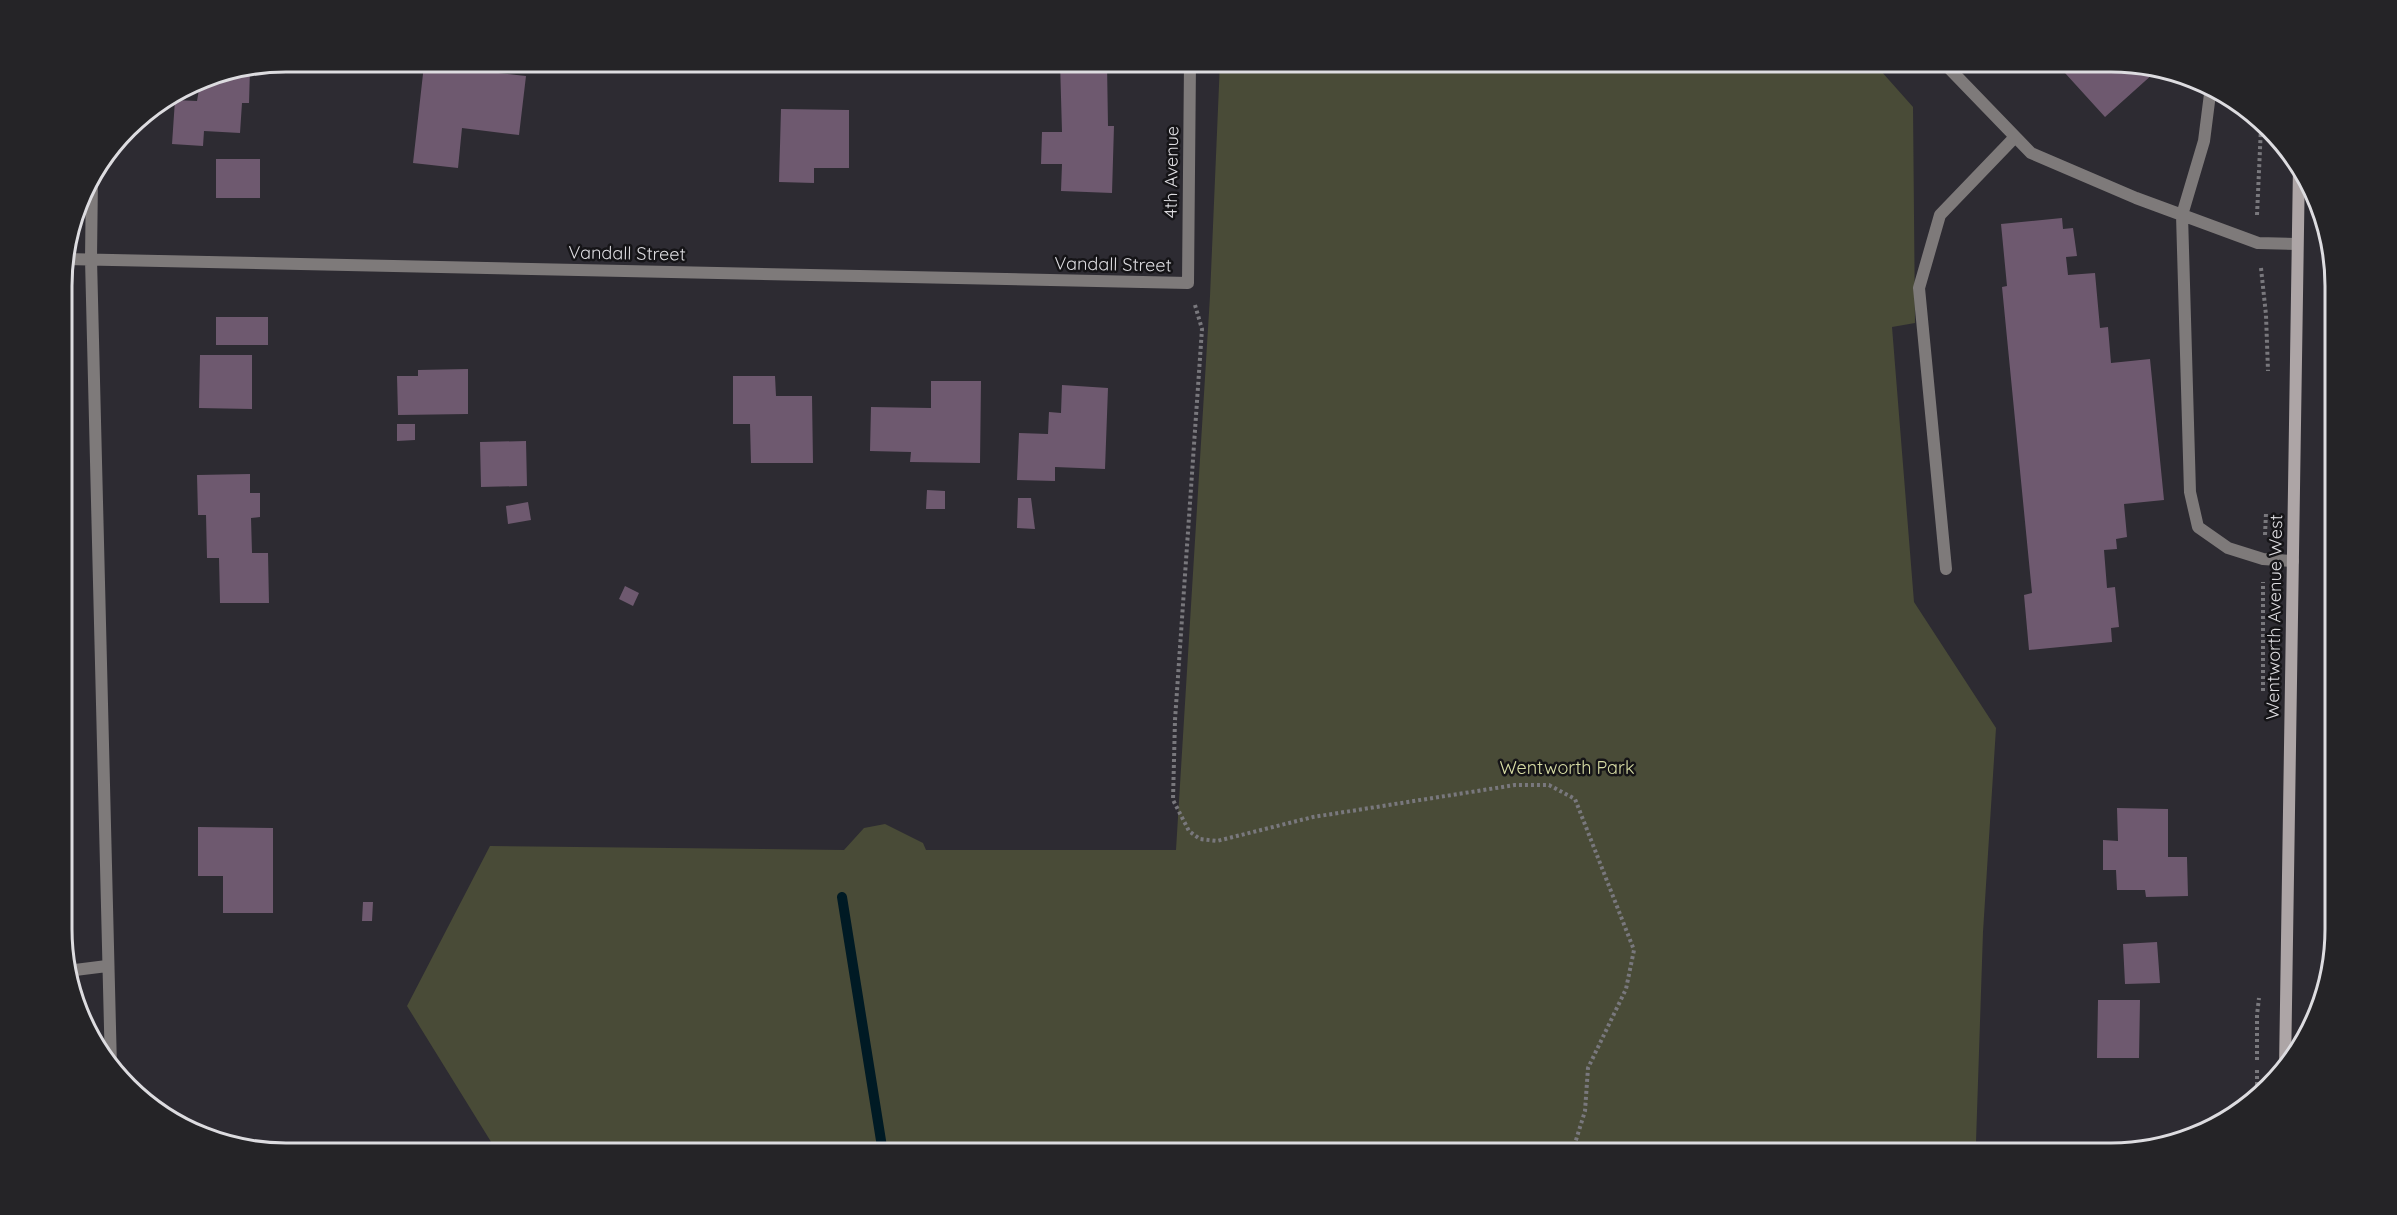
<svg xmlns="http://www.w3.org/2000/svg" width="2397" height="1215" font-family="Quicksand,sans-serif">
<style>
.green{fill:#494b37}
.lines{fill:none;stroke-linecap:round;stroke-linejoin:round}
.stream{stroke:#001a24;stroke-width:10}
.building{fill:#6e596f}
.path{stroke:#79787d;stroke-width:4;stroke-dasharray:3 3;stroke-linecap:butt}
.lane{stroke:#7e7a7a;stroke-width:12}
.street{stroke:#7e7a7a;stroke-width:12}
.secondary{stroke:#ada5a6;stroke-width:12}
.labels{text-anchor:middle;dominant-baseline:central;stroke-width:5;stroke-linejoin:round;paint-order:stroke}
.street-label{font-size:18px;fill:#dddce0;stroke:#151417}
.park-label{font-size:18px;fill:#d8dda5;stroke:#151417}
.rim{fill:none;stroke:#dddce0;stroke-width:3}
</style>
<rect width="100%" height="100%" fill="#2d2b32"/>
<path class="green" d="M1220,62H1873L1913,107L1915,323L1892,327L1914,602L1996,728L1983,932L1976,1142L2161,1146L2125,1153H502L493,1145L407,1006L490,846L844,850L864,828L885,824L923,843L926,850H1176L1210,296Z"/>
<g class="lines">
<path class="stream" d="M842,897L883,1153"/>
</g>
<path class="building" d="M1060,62L1107,64L1108,126H1114L1112,193L1061,191L1062,164H1041L1042,132H1062Z
M2055,62H2111L2154,73L2105,117Z
M424,65L526,76L519,135L462,128L458,168L413,163Z
M250,69L249,103H242L240,133L204,131L203,146L172,144L175,100L197,101L201,78Z
M781,109L849,110V168H814V183L779,182Z
M216,159H260V198H216Z
M2062,218L2063,229L2073,228L2077,256L2066,257L2068,275L2095,273L2100,328L2108,327L2111,363L2150,359L2164,500L2124,504L2127,537L2116,539L2117,549L2104,550L2107,588L2115,587L2119,627L2111,628L2112,642L2029,650L2024,595L2032,593L2002,287L2007,286L2001,224Z
M216,317H268V345H216Z
M200,355H252V409L199,408Z
M468,369V414L398,415L397,376H418V370Z
M733,376H775L776,396H812L813,463H751L750,424H733Z
M931,381H981L980,463L910,462L911,452L870,451L871,407L931,408Z
M1062,385L1108,388L1105,469L1055,467V481L1017,480L1019,433L1048,434L1049,412L1061,413Z
M397,424H415V440L397,441Z
M526,441L527,486L481,487L480,442Z
M250,474V493H260V517L251,518L252,553H268L269,603H220L219,558H207L206,515H198L197,475Z
M927,490L945,491V509H926Z
M1018,498H1031L1035,529L1017,528Z
M528,502L531,520L508,524L506,506Z
M625,586L639,593L633,606L619,599Z
M2117,808L2168,809V857H2187L2188,896L2146,897L2145,890H2117L2116,870H2103V840L2118,841Z
M198,827L273,828V913H223V876H198Z
M363,902H373L372,921H362Z
M2157,942L2160,983L2125,984L2123,944Z
M2098,1000H2140L2139,1058H2097Z"/>
<g class="lines">
<path class="path" d="M2257,215L2261,127
M2261,268L2266,315L2268,371
M1195,305L1202,329L1175,720L1173,800L1189,831L1200,839L1217,841L1313,817L1515,785H1549L1575,799L1634,950L1626,989L1588,1068L1585,1111L1572,1153
M2265,535L2266,513
M2263,691V582
M2257,1060V1015L2259,998
M2257,1097V1070"/>
<path class="lane" d="M1943,62L2031,153L2136,198L2258,243L2297,244
M2211,86L2204,141L2182,215L2190,492L2198,527L2228,548L2263,559L2293,561
M1946,569L1919,288L1940,215L2015,137"/>
<path class="street" d="M92,177L91,259L111,1068
M65,259L1188,283L1190,62
M67,971L107,966"/>
<path class="secondary" d="M2285,1069L2299,166"/>
</g>
<g class="labels">
<g class="street-label">
<text transform="translate(1171 172) rotate(-89)">4th Avenue</text>
<text transform="translate(627 253) rotate(1)">Vandall Street</text>
<text transform="translate(1113 264) rotate(1)">Vandall Street</text>
<text transform="translate(2274 617) rotate(-89)">Wentworth Avenue West</text>
</g>
<g class="park-label">
<text x="1567" y="767">Wentworth Park</text>
</g>
</g>
<path d="M0 0H2397V1215H0ZM286 72H2111A214 214 0 0 1 2325 286V929A214 214 0 0 1 2111 1143H286A214 214 0 0 1 72 929V286A214 214 0 0 1 286 72Z" fill="#252427" fill-rule="evenodd"/>
<path class="rim" d="M286 72H2111A214 214 0 0 1 2325 286V929A214 214 0 0 1 2111 1143H286A214 214 0 0 1 72 929V286A214 214 0 0 1 286 72Z"/>
</svg>
